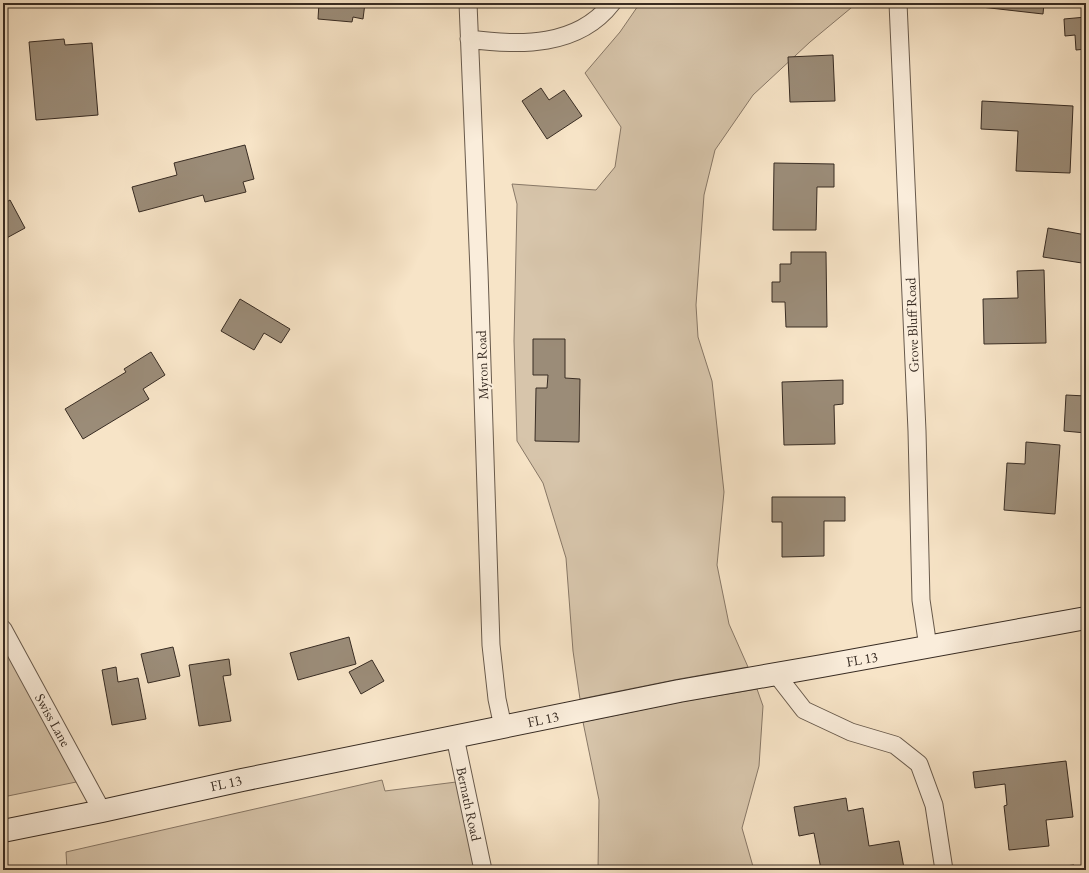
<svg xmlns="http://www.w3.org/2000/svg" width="1089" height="873" font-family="'EB Garamond',serif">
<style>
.green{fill:#d7c5ab;stroke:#887867}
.building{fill:#9b8c78;stroke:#382c23}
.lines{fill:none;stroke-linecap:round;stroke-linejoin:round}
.street-casing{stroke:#685a4c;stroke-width:19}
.secondary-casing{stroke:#382c23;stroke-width:24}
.street{stroke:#faeddb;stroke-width:17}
.secondary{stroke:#faeddb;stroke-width:22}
.labels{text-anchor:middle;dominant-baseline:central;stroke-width:4;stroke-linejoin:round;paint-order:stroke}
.street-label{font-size:14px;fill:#382c23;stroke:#faeddb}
</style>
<rect width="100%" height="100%" fill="#f7e4c7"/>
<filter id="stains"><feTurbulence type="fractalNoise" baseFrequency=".005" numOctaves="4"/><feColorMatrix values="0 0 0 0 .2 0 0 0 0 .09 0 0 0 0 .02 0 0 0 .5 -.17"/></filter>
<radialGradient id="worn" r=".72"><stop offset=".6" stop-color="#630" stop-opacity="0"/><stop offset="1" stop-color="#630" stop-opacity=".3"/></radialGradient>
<path class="green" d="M640,3H857L810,42L753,95L715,150L704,195L696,305L698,337L712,381L724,492L717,565L729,624L748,667L679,679L580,699L573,651L566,558L543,483L517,441L514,341L517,204L512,184L596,190L615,167L621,127L585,73L620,32Z
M3,621L86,780L3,797Z
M757,689L763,706L759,766L742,828L754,870H598L599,800L583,722L680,702Z
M382,780L385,791L464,781L482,870H67L66,852Z"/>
<path class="building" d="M319,3H365L363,19L353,17L352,22L318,19Z
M982,3H1044L1043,14L981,7Z
M1086,17V49L1076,50L1075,35L1065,36L1064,19Z
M64,39L65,45L92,43L98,115L36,120L29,42Z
M833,55L835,101L790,102L788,57Z
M541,88L549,100L564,90L582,116L547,139L522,101Z
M982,101L1073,106L1070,173L1016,171L1018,131L981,129Z
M245,145L254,179L243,182L246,192L205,202L203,195L139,212L132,187L177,175L174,163Z
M774,163L834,164V187H817L816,230H773Z
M10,200L25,228L3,240V204Z
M1048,228L1086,235L1082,263L1043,257Z
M791,252H826L827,327H786L785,302H772V282H780V264H791Z
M1044,270L1046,343L984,344L983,299L1018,298L1017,271Z
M240,299L290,329L281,343L264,333L254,350L221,331Z
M533,339H565V378L580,379L579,442L535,441L536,388H547L548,375H533Z
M151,352L165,375L143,389L149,399L83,439L65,409L126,372L124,369Z
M843,380V404L834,405L835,444L784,445L782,382Z
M1066,395L1086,396V433L1064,431Z
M1026,442L1060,445L1055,514L1004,510L1007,463L1025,464Z
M772,497H845V521H824V556L782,557V522H772Z
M349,637L356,664L298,680L290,653Z
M173,647L180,676L148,683L141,654Z
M229,659L231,675L223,676L231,721L199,726L189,665Z
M372,660L384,681L361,694L349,672Z
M116,667L118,682L138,678L146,719L112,725L102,670Z
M1066,761L1073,817L1046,820L1049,846L1009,850L1004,806L1007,805L1005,784L975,788L973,772Z
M846,798L848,811L863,808L869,846L899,841L904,868L892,870H843L842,866L821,869L814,833L799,836L794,807Z
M1074,865V870H1028Z"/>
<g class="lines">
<g class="street-casing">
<path id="street" d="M468,3L479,271L491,645L497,699L503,727
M898,3L917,431L921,600L928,647
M469,39C520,46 578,47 612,3
M3,629L102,811
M776,674L804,710L851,732L895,745L919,764L934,805L944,870
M455,737L483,870"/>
</g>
<g class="secondary-casing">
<path id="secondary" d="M3,831L102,811L242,780L679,691L822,666L1086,618"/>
</g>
<use href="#street" class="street"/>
<use href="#secondary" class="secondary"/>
</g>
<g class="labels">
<g class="street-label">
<text transform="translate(912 325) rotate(-92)">Grove Bluff Road</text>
<text transform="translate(482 365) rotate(-92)">Myron Road</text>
<text transform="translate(862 659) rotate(-10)">FL 13</text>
<text transform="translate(543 719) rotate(-12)">FL 13</text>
<text transform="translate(53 720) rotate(61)">Swiss Lane</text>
<text transform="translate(226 783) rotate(-12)">FL 13</text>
<text transform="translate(469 804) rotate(78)">Bernath Road</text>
</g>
</g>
<rect width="1089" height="873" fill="none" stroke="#f7e4c7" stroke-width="16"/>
<rect x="4" y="4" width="1081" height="865" fill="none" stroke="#382c23" stroke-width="2"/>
<rect x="8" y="8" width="1073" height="857" fill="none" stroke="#382c23"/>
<rect width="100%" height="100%" filter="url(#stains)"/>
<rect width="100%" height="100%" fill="url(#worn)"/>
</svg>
